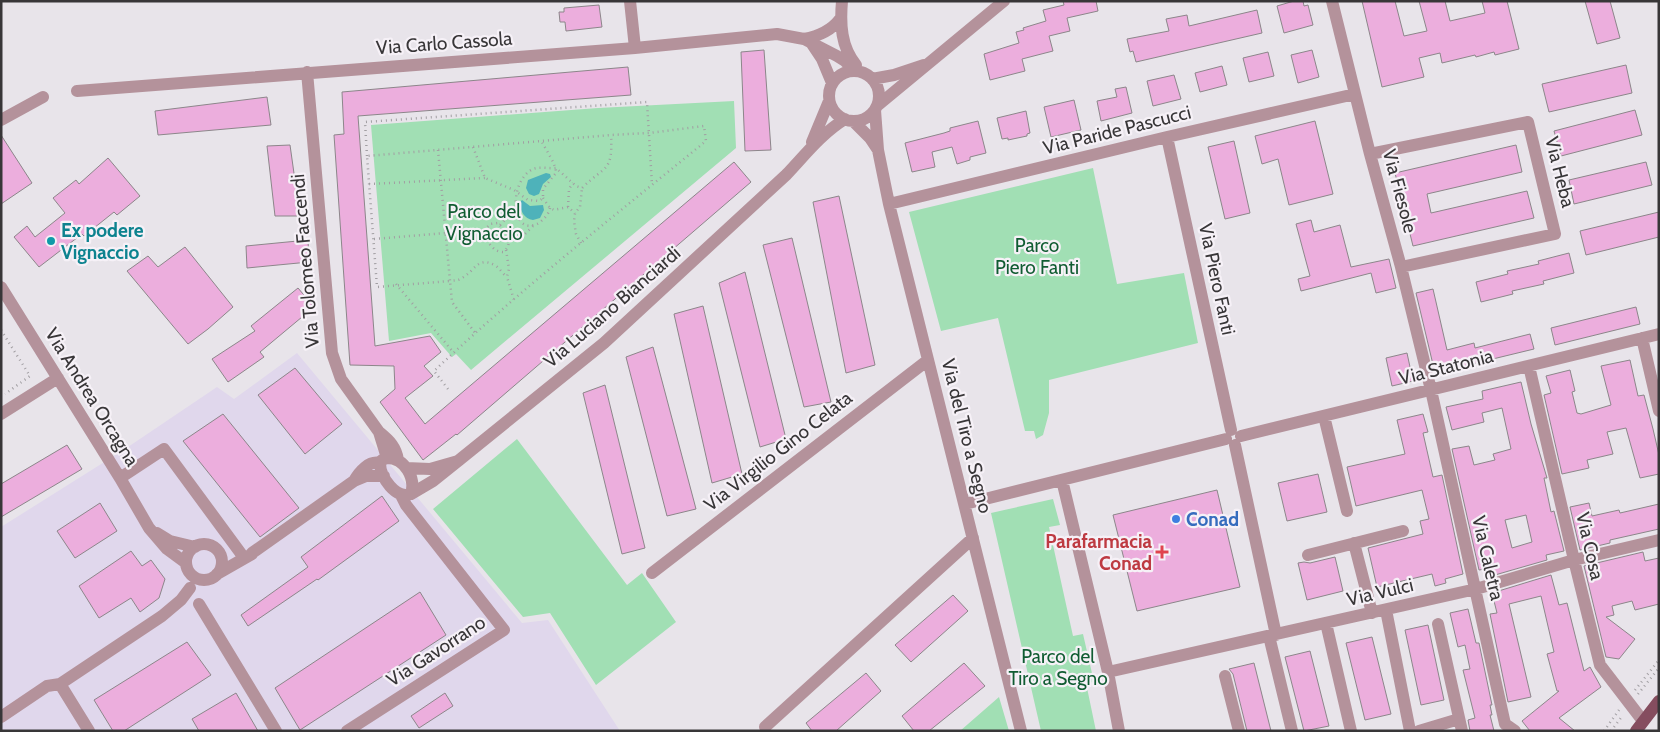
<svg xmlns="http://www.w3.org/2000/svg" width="1660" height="732" font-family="Cabin,sans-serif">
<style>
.industrial{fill:#e0d7ec}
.green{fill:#a1dfb4}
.water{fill:#4eb2ba}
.building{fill:#ecaedd;stroke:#8c868a;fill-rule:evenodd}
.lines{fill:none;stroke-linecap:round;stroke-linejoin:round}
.path{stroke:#a19ea2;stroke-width:2.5;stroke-dasharray:1 4;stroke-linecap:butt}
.minor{stroke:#b4929b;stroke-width:12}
.major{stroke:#854d5f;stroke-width:12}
.culture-dot{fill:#0f9aa8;stroke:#f6f1f7;stroke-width:2}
.shop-dot{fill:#3f7fe0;stroke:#f6f1f7;stroke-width:2}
.health-dot{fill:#e0444e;stroke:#f6f1f7;stroke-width:2}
.labels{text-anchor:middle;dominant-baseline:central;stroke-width:4.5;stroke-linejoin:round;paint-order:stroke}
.street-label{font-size:19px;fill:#383638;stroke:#f6f1f7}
.park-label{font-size:19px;fill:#105c32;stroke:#f6f1f7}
.culture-label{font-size:19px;font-weight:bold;fill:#0d838f;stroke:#f6f1f7;text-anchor:start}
.shop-label{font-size:19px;font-weight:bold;fill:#366cbe;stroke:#f6f1f7;text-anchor:start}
.health-label{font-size:19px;font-weight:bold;fill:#be3a42;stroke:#f6f1f7;text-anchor:end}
</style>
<rect width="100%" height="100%" fill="#e8e4ea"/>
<path class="industrial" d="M297,353L522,623L548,620L620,731H1V527L125,449L217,387L234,399Z"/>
<path class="green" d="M734,101L736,148L471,370L456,354L452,357L431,333L389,341L371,125L598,108Z
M1093,168L1117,284L1184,273L1198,343L1049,380V413L1043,435L1036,439L1034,431H1025L998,318L941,331L909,212Z
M517,439L627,585L642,573L676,622L596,685L550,613L523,617L433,509Z
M1053,499L1060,525L1049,527L1073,636L1083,634L1094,682L1086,683L1096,731H1041L991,513Z
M999,697L1009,731H960Z"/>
<path class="water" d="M546,173L550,174L551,177L543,184L539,194L534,196L529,194L526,188L528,180Z
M522,200L530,206L543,205L544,210L540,218L533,220C524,219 521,211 519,203Z"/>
<path class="building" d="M1063,1H1096L1098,11L1067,18L1070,31L1049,36L1053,51L1022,59L1025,71L990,80L984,54L1019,43L1016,32L1024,30L1023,28L1046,21L1043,10L1064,5Z
M1294,1H1303L1304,6L1308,5L1313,25L1284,33L1277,6Z
M1362,1H1395L1404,36L1427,31L1419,1H1445L1450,21L1485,13L1482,1H1507L1519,49L1495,55L1494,52L1476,57L1475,55L1442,63L1440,53L1419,58L1424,77L1382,87Z
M1585,1H1610L1620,38L1597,44Z
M599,5L602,27L566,31L565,22H560L559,12H564V8Z
M1257,10L1262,33L1136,62L1133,51L1130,52L1127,39L1169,31L1166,19L1187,15L1189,26Z
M764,50L771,150L745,151L741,52Z
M1312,50L1319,77L1298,83L1291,55Z
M1268,52L1274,76L1249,82L1243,58Z
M1626,65L1632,93L1549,112L1542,84Z
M1222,66L1227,85L1200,92L1195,73Z
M628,67L631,95L358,116L375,346L430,336L441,352L424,366L433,376L405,398L425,424L734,162L751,182L457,435L456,434L423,460L380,402L395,389L394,366L350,365L334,135L344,134L342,92Z
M1174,75L1181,99L1153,106L1147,81Z
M1126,87L1132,113L1101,121L1097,101L1117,97L1115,89Z
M267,97L271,125L158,135L155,111Z
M1074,100L1081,130L1051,137L1044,107Z
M1635,110L1642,135L1561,156L1554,131Z
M1026,111L1030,133L1027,134V136L1008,140V138L1002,139L997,118Z
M978,121L986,153L970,157V160L957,164L952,147L932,152L935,167L912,172L905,143L944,133L950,131V128Z
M1315,121L1333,194L1289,205L1278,159L1262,164L1255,136Z
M1,135L32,183L1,204Z
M1234,141L1250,213L1225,219L1208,147Z
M290,145L300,216H275L267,146Z
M1516,145L1522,172L1427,194L1431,213L1527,191L1534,218L1413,246L1395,173Z
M108,158L140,196L117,215L114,212L84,236L82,234L39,267L14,237L27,226L35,237L65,213L53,198L76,180L79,184Z
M1646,162L1652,185L1574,204L1569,180Z
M839,196L875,365L846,373L813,202Z
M1659,212V237L1586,255L1580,231Z
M1311,220L1314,232L1340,225L1351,267L1389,259L1396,288L1376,293L1371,273L1301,291L1298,279L1310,276L1296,224Z
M792,238L831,402L804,407L763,245Z
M308,240L309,262L247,268L246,246Z
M185,247L233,307L208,329L188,344L127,271L148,256L158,267Z
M1569,253L1574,273L1543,281L1544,284L1512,291L1513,294L1481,302L1476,282L1508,274L1507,271L1539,264L1538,261Z
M745,272L786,439L760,447L719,283Z
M298,288L314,307L260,352L264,357L228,382L212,359L255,331L251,326Z
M1433,289L1447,350L1474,343L1475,348L1530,334L1534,349L1435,373L1416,293Z
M703,306L742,474L712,483L674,314Z
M1636,307L1640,324L1555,345L1551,328Z
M653,347L696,509L667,516L626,357Z
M1407,353L1413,381L1392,386L1386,358Z
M1630,360L1638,396L1644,395L1653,429L1659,455V474L1640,478L1626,428L1607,432L1613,454L1587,460L1589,468L1562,474L1544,395L1551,393L1546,376L1570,370L1575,391L1572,392L1577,413L1581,414L1611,405L1601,366Z
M295,368L342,424L305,454L258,395Z
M1521,382L1531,424L1547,478H1544L1551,512L1554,511L1564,551L1546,555L1547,560L1488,577L1486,569L1479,570L1452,449L1469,446L1474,465L1495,460L1493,454L1511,449L1502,408L1482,413L1484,422L1452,430L1446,407L1483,399L1482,391ZM1526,515L1532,542L1512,548L1505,520Z
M605,385L645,548L622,554L583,393Z
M223,414L299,508L260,537L183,441Z
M1423,414L1428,432L1423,433L1433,477L1442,475L1463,574L1445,579L1446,583L1435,586L1432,574L1377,587L1368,548L1423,534L1420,521L1429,519L1422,490L1356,506L1347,467L1405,454L1397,420Z
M67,445L82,469L1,517V484Z
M1318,474L1327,512L1287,521L1278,483Z
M1217,490L1240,587L1137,611L1113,515Z
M382,496L399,521L318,580L317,579L248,626L241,615L308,567L301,557Z
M100,503L117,531L75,558L57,531Z
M1589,503L1592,516L1619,510L1620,513L1659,504V529L1610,540V543L1580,550L1570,507Z
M131,551L142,566L151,560L165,579L159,598L140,612L131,598L99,618L79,586Z
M1643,552L1645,561L1659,558V604L1635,610L1632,601L1612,606L1614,615L1606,617L1635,639L1619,659L1606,657L1584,566Z
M1335,557L1343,591L1307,600L1298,563L1304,562L1310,563Z
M1551,575L1559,605L1567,603L1584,671L1590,667L1601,687L1559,718L1575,731H1530L1522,721L1559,691H1557L1547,654L1554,652L1541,596L1509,604L1531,697L1508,702L1490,614L1497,613L1492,593Z
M420,592L446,635L300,730L275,688Z
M953,595L968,611L911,662L895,645Z
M1468,609L1476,643H1479L1492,705H1490L1492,715H1490L1494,731H1470L1468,720L1475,718L1463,670L1470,669L1465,645L1458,647L1450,613Z
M1428,625L1444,700L1421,705L1405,630Z
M1372,637L1391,714L1365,720L1346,643Z
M187,642L211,675L124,731H113L94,700Z
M1310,651L1329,726L1304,731L1285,657Z
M964,663L985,686L929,731H914L902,716Z
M1254,663L1271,731H1247L1233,674L1229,669Z
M866,673L881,691L836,731H812L806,723Z
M236,693L258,731H199L192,719Z
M445,693L453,706L419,728L411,716Z"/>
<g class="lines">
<path class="path" d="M473,147L485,178L514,190L528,200L539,201L543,198V189L556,173C557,166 546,150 542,142
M438,150L450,281C455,280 458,281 462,278C475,271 478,255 496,266C500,269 503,274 507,277
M367,156L365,122L647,102L652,185
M369,184L485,178
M543,198L550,208L554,210L568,207L575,213
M568,207L569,189L573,183
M550,208C549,214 544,219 539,223C510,239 508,181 533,169C540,166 549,169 556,168L576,186L582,188C605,165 613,173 611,135
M500,225L515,210
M508,234C509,242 510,247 503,252C492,252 486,240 485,230L490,224L498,223L508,234L516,237L525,234L534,225
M374,239L446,233
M581,243L576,234L574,221L575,213L580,207L582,188
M506,250L509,269L507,277L514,300
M396,284L454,353
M1,330L30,376L5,394
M448,389L434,371C520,290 614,216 706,141L704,126L649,133L611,135L367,156L377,287L450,281L452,302L476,334
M1635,690L1659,660
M1638,694L1659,668
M1604,731L1619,710
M1611,731L1623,715"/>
<path class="minor" d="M630,1L635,48
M842,1C840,24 841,47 856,65
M1332,1L1370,154L1401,267L1431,390L1505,724L1515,731
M804,39C819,36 831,31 840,19
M812,44L822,59L832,83
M829 96a25 25 0 1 1 50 0a25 25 0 1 1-50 0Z
M307,72L332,353L341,379L379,432
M872,79L894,75L924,65
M77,91L635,48L777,34L804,39L837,56L845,61L855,71
M877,106L1004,1
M875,110L878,150L889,204L1021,731
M1,120L43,97
M853,121L870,138L878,150
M1167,137L1231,430
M812,142L829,101
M1370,154L1528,122L1555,234L1401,267
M889,204L1167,137L1355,94
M1,287L120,478L149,528L167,549L186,563
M1642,338L1659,411
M1529,366L1574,560L1600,665L1643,721
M1,414L58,378
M1324,416L1347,511
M1241,436L1659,334
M1235,445L1276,635
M387,458C405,458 416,478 411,494C396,500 380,477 380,463L382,460Z
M387,458L379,432C390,441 396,447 398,460
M458,461L604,343L786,175C805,155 821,134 845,119
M380,463C369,460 359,472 354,481L366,476H384
M406,468L430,469L458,461L433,481L411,494
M120,478L164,449L242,555
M1062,480L1108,672L1119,731
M965,504L1226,439
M157,533L170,541L195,547
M1354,543L1372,613
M186 562a18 18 0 1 1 36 0a18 18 0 1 1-36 0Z
M252,553L354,481
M1308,555L1403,531
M652,573L928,360
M217,574L252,554
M199,604L276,731
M1386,610L1410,731
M1326,623L1351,731
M1438,624L1462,731
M1269,636L1292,731
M1108,672L1476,589L1574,560L1659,540
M1225,676L1239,731
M1,717L47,686L60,684
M765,727L973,538
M89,731L60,684L162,616L181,600L190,588
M347,731L504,630L406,505L401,495
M1419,731L1459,719"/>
<path class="major" d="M1636,731L1659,701"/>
</g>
<circle class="culture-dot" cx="51" cy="241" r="5"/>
<circle class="shop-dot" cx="1176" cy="519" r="5"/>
<path class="health-dot" d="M1159.5 544.5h5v5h5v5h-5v5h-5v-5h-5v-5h5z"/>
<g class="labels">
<g class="street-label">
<text transform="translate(444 43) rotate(-4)">Via Carlo Cassola</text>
<text transform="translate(1117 130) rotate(-14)">Via Paride Pascucci</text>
<text transform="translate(1560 172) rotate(76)">Via Heba</text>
<text transform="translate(1400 191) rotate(75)">Via Fiesole</text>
<text transform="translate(305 261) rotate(-95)">Via Tolomeo Faccendi</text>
<text transform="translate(1217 279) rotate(78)">Via Piero Fanti</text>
<text transform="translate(612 307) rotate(-41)">Via Luciano Bianciardi</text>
<text transform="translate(1446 367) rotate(-14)">Via Statonia</text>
<text transform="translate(92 397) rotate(58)">Via Andrea Orcagna</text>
<text transform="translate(967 436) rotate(76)">Via del Tiro a Segno</text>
<text transform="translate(778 451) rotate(-38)">Via Virgilio Gino Celata</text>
<text transform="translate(1590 546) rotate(77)">Via Cosa</text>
<text transform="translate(1488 558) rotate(77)">Via Caletra</text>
<text transform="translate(1380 592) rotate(-13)">Via Vulci</text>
<text transform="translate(436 651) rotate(-33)">Via Gavorrano</text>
</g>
<g class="park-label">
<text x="484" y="211">Parco del<tspan x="484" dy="22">Vignaccio</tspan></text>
<text x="1037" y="245">Parco<tspan x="1037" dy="22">Piero Fanti</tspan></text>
<text x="1058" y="656">Parco del<tspan x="1058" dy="22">Tiro a Segno</tspan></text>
</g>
<g class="culture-label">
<text x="61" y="230">Ex podere<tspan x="61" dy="22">Vignaccio</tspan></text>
</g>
<g class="shop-label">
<text x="1186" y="519">Conad</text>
</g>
<g class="health-label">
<text x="1152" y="541">Parafarmacia<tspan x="1152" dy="22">Conad</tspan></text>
</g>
</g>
<rect width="1660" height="732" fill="none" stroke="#383638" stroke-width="5"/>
</svg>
